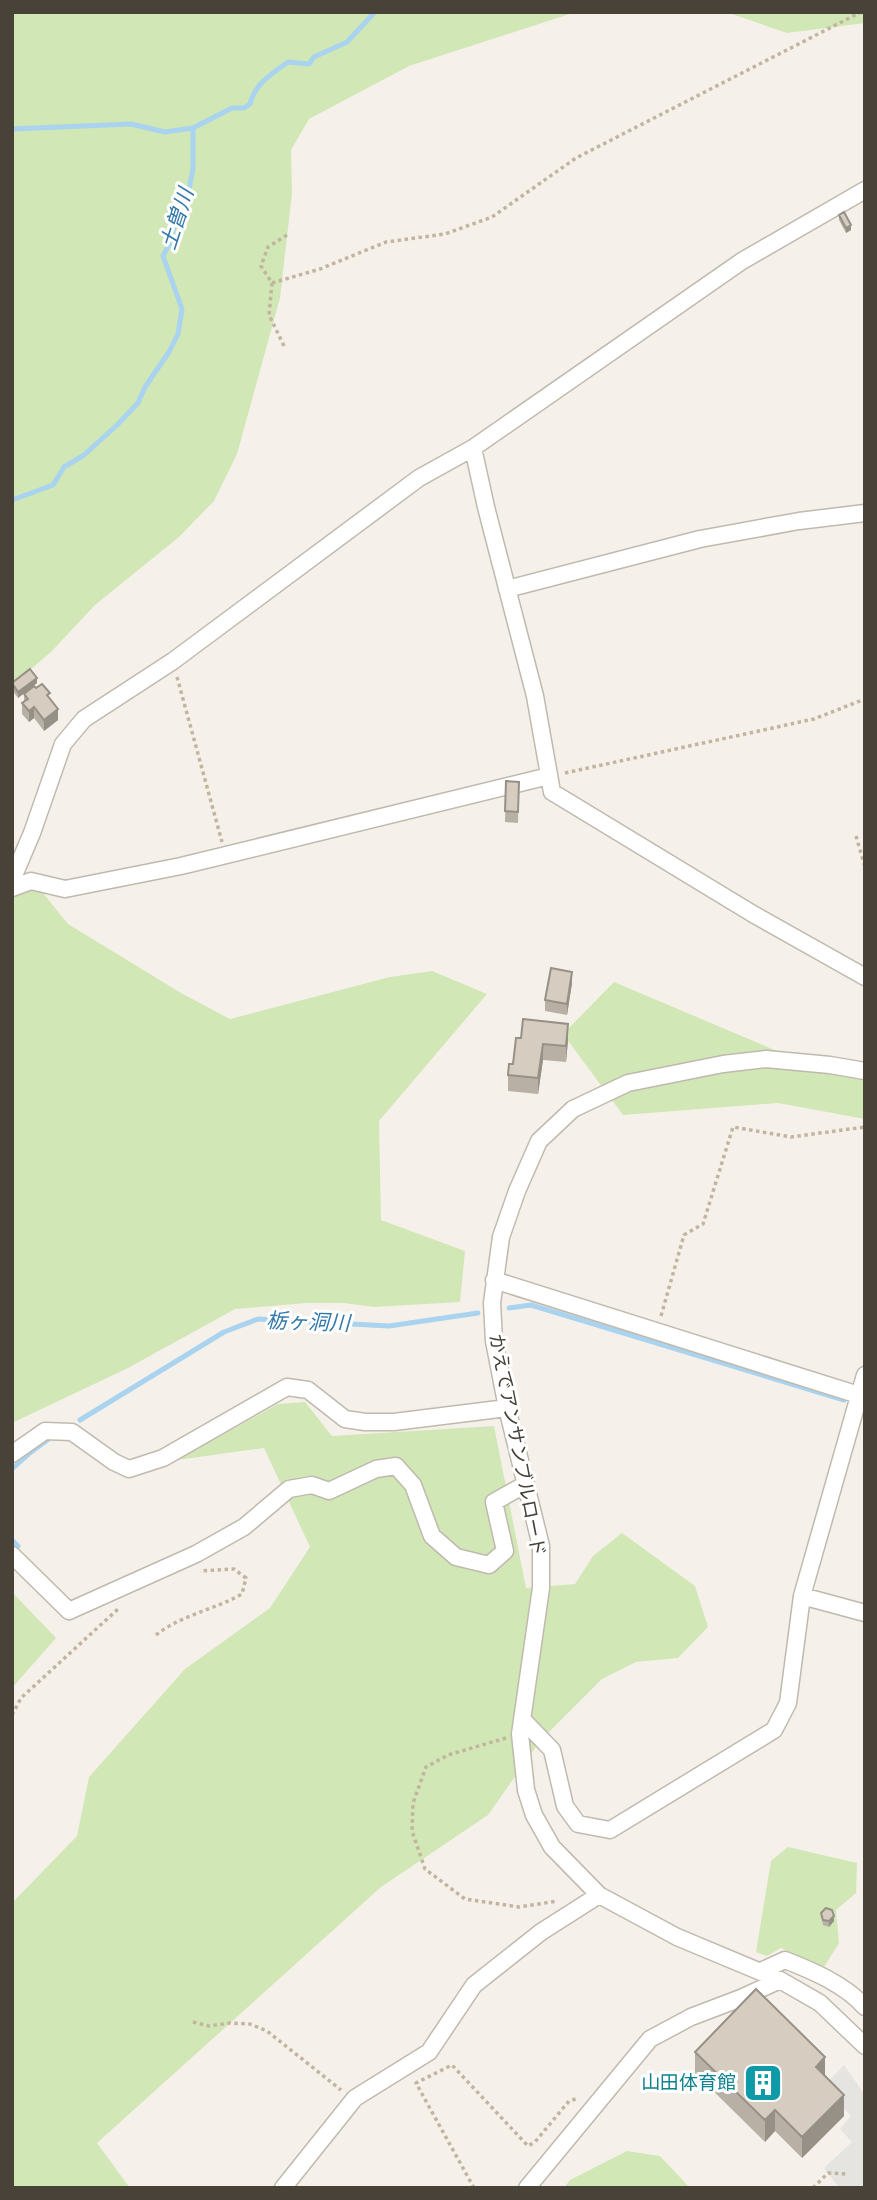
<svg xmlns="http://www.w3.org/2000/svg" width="877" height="2200" font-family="Signika,'Noto Sans JP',sans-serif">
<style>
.green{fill:#d1e7b5}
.parking{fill:#e6e4e1}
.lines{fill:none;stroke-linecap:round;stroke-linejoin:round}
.stream{stroke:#a9d3ee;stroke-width:5}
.minor-casing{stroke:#c0b9ad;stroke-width:19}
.path{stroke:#c1b59f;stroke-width:3.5;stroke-dasharray:3.5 3.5;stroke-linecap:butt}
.minor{stroke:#fff;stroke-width:16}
.wall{fill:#b8b0a5}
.shaded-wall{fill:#969086}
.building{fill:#d6cdc0;stroke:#969086;stroke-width:2}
.labels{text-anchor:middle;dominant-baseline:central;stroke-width:6;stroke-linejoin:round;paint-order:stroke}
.street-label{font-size:19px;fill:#484238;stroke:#fff}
.culture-label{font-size:19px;fill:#0d838f;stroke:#fff;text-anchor:end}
.water-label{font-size:21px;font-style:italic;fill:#3279aa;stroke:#fff}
</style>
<rect width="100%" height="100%" fill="#f5f1ea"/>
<path class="green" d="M12,12H576L409,66L309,119L291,150L292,193L280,298L237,454L214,501L179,537L95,605L51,652L12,685Z
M726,12H865V23L787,33Z
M12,884L43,893L68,924L181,993L230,1019L390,977L432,971L487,994L379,1121L381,1220L465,1251L460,1302L374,1307L344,1303H306L235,1309L128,1368L12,1423Z
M614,982L777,1051L865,1078V1119L778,1103L623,1115L563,1034Z
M305,1402L332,1436L494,1426L526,1588L575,1584L593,1556L622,1533L695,1586L708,1627L678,1658L636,1662L602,1679L540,1741L488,1815L381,1887L97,2143L130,2188H12V1903L77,1836L89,1777L185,1669L270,1608L310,1547L264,1448L177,1460L278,1404Z
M12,1592L56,1638L12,1688Z
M788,1847L857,1863L856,1893L836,1910L839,1943L824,1967L781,1948L767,1956L756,1952L771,1861Z
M627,2151L660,2156L690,2188H564L570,2180Z"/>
<path class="parking" d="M844,2065L865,2095V2188H839L824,2168L852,2142L840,2129L851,2116L823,2087Z"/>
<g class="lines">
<path class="stream" d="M12,129L131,124L165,132L193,128L232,108H244L250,104C255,84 271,74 288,62L309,64L314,57L347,42L375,12
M12,500L53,485L64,467L84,455L117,425L138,403L145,387L169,352L178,334L182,309L163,256L170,243L181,198L189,189L193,169V128
M509,1308L531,1305L844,1400
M80,1420L224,1332L258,1319L389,1326L478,1313
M12,1469L31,1452L50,1438
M12,1540L18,1546"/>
<g class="minor-casing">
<path id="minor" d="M473,448L486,507L535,696L552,792L753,914L865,977
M507,589L700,539L799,521L865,513
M12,880L32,833L63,744L84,719L173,661L419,478L473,448L742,261L865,190
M12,888L31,881L65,889L181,866L549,776
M865,1071L830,1065L766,1059L723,1064L628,1083L573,1109L539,1141L517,1191L501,1237L492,1303L494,1341L507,1408L541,1546V1588L520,1734L526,1790L534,1815L552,1847L599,1895L677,1937L780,1980L820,2003L865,2046
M494,1280L865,1397
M12,1454L45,1431L72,1432L114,1462L129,1469L163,1458L287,1387L308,1390L345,1419L365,1422H394L507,1408
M12,1555L69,1611L196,1554L244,1527L289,1489L312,1485L329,1491L376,1469L396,1466L413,1485L432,1536L456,1557L489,1565L505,1551L494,1502L526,1484
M802,1596L865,1613
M524,1721L552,1750L565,1806L578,1824L610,1830L774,1730L788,1703L802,1596L865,1375
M761,1971L785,1960C813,1971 844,1984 865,2007
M283,2188L355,2098L429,2052L474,1985L541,1932L599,1895
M527,2188L650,2039L691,2017L741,1998L780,1980"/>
</g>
<path class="path" d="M287,235L268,247L261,266L272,283L320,269L386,242L445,234L492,217L576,158L861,12
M272,283L269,315L285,348
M177,677L222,842
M565,773L814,719L865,699
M856,836L865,867
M661,1316L684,1235L703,1224L733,1127L791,1137L865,1127
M156,1635C181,1615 214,1610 242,1594L246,1578L234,1569L200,1571
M12,1715L21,1698L118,1609
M506,1738L448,1755L426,1767L413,1803L412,1831L425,1869L465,1899L519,1907L558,1901
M193,2022L209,2026L230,2023L250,2024L267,2031L341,2090
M474,2188L416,2083L452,2065L528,2146L535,2142L569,2101L579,2098
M813,2188L828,2173L847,2174"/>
<use href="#minor" class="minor"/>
</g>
<path class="wall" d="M839,215L851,230L846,233L839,220Z
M12,683H37L18,698L12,690Z
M36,688L50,699L58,720L44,731L34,718L29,722L22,714V703L24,702V694Z
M506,781L519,782L518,823L505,822Z
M572,983L567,1015L545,1011V1000Z
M521,1038L568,1040L566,1062L543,1060L538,1094L508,1091V1075L513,1064Z
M821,1913L834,1921L829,1927L823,1925Z
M695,2052L825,2076L844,2116L802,2158L775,2131L765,2142L695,2073Z"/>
<path class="shaded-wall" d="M851,225V230L846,233V228Z
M37,678V683L18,698V692Z
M34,707V718L29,722V711Z
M58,709V720L44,731V720Z
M572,972V983L567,1015V1004Z
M568,1024V1040L566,1062V1046Z
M543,1044V1060L538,1094V1078Z
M834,1916V1921L829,1927V1921Z
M825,2057V2078L816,2067Z
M844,2095V2116L802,2158V2137Z
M775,2110V2131L765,2142V2120Z"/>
<path class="building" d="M844,212L851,225L846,228L839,215Z
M30,669L37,678L18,692L12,683Z
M42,684L50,693L47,695L58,709L44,720L34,707L29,711L22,703L28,699L24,694L34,686L36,688Z
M506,781L519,782L518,812L505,811Z
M551,968L572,972L567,1004L545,1000Z
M523,1019L568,1024L566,1046L543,1044L538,1078L508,1075L509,1064H513L516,1038H521Z
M826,1908L832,1910L834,1916L829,1921L823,1920L821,1913Z
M756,1989L825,2057L816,2067L844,2095L802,2137L775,2110L765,2120L695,2052Z"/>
<defs>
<g id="building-square" transform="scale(2.0125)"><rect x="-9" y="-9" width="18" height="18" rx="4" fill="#0f9aa8" stroke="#fff"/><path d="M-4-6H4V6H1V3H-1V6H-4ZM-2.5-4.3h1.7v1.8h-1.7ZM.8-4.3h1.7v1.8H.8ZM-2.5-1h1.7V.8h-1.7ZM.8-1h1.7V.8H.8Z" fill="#fff"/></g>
</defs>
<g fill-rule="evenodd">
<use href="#building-square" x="763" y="2083"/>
</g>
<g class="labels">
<g class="street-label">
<text transform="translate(517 1445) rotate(79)">かえでアンサンブルロード</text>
</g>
<g class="culture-label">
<text x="736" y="2083">山田体育館</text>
</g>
<g class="water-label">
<text transform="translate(177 219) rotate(-72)">土曽川</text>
<text transform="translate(308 1322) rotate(2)">栃ヶ洞川</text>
</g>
</g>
<rect width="877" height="2200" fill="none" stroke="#484238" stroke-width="28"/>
</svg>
